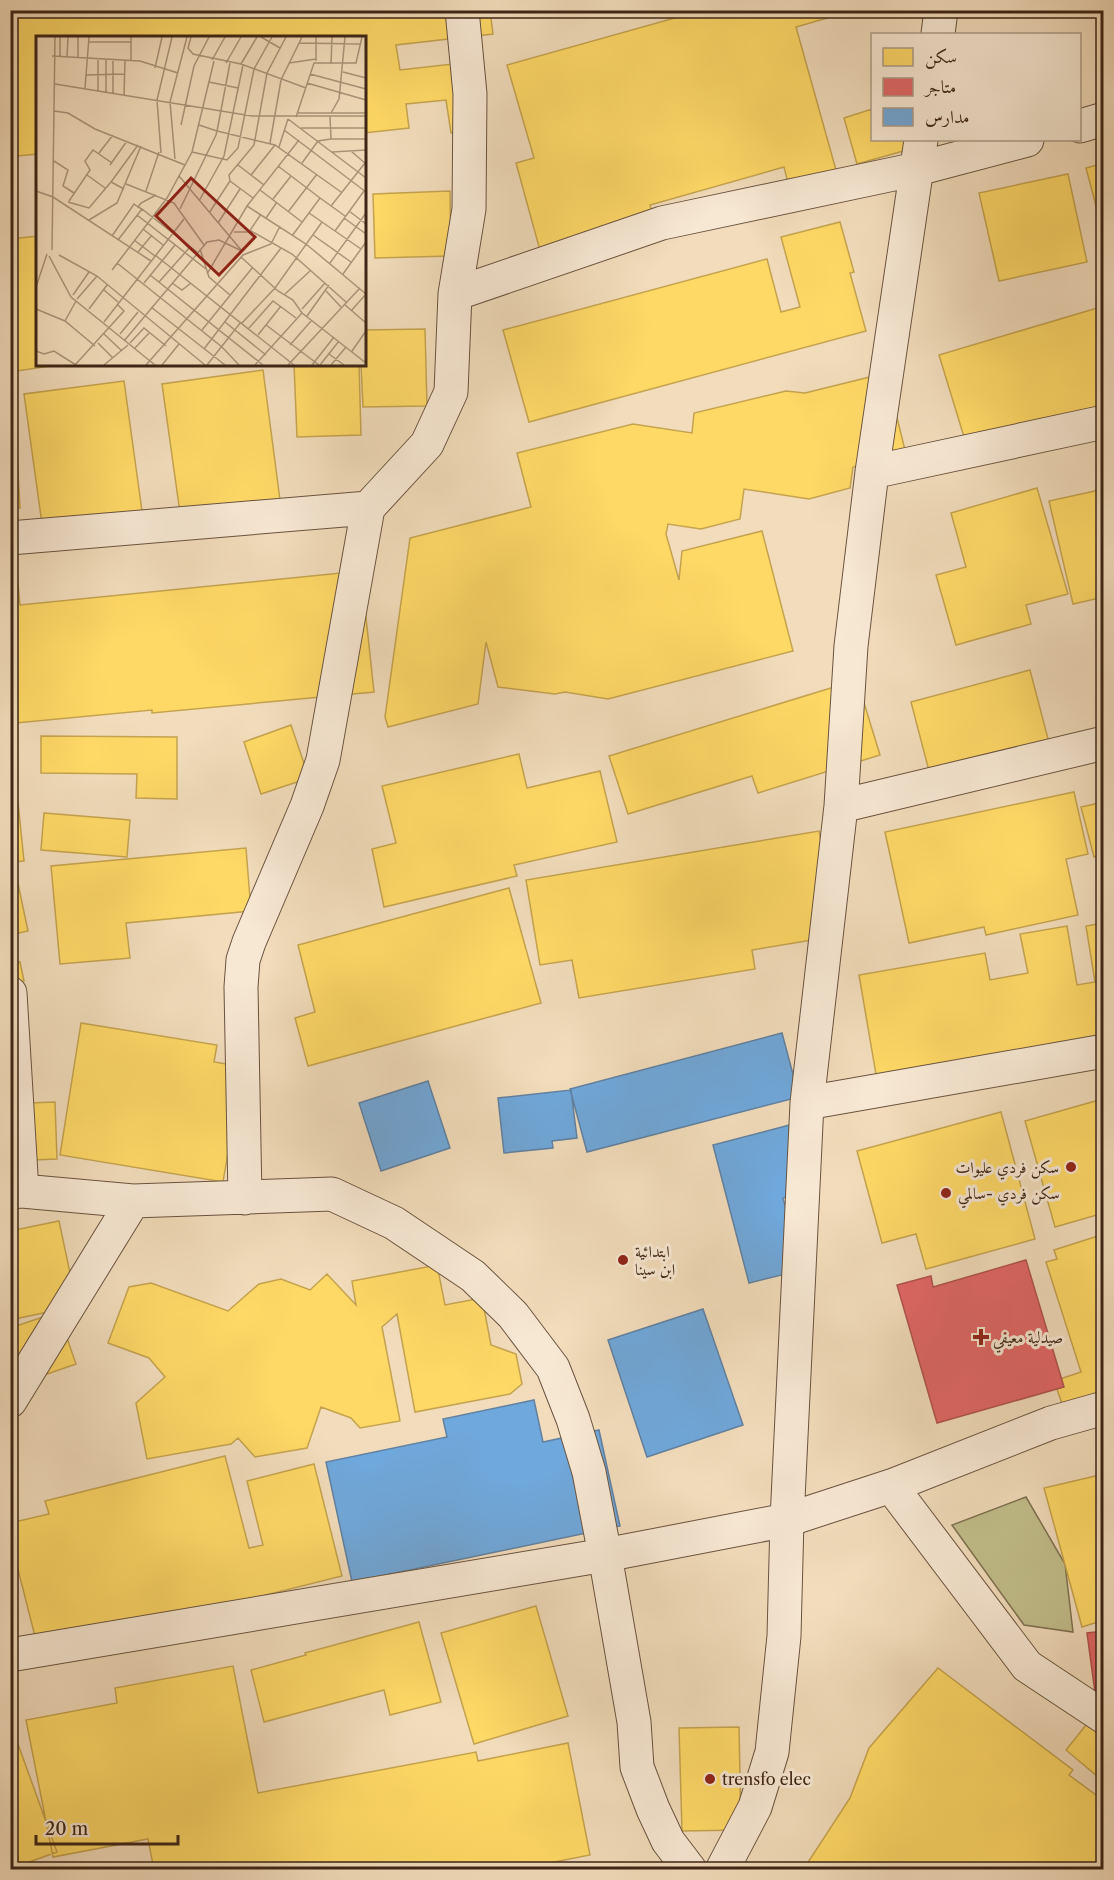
<svg xmlns="http://www.w3.org/2000/svg" width="1114" height="1880" font-family="'Libre Caslon Text',Amiri,serif">
<style>
.green{fill:#c1be8b;stroke:#7f7250;stroke-width:1.5}
.homes{fill:#ffd966;stroke:#c5a34e;stroke-width:1.5}
.shops{fill:#e06666;stroke:#af524e;stroke-width:1.5}
.schools{fill:#6fa8dc;stroke:#6081a1;stroke-width:1.5}
.lines{fill:none;stroke-linecap:round;stroke-linejoin:round}
.street-casing{stroke:#6a533f;stroke-width:35}
.street{stroke:#f7e8d3;stroke-width:33}
.poi-dot{fill:#8f2418;stroke:#f7e8d3;stroke-width:2}
.labels{text-anchor:middle;dominant-baseline:central;stroke-width:6;stroke-linejoin:round;paint-order:stroke}
.poi-label{font-size:16px;fill:#3d2516;stroke:#f7e8d3;text-anchor:start}
.inset-road{fill:none;stroke:#aa9379;stroke-width:1.5}
.view{fill:#8f2418;fill-opacity:0.15;stroke:#8f2418;stroke-width:3}
.inset-edge{fill:none;stroke:#3d2516;stroke-width:3}
</style>
<rect width="100%" height="100%" fill="#f2dcbb"/>
<filter id="stains"><feTurbulence type="fractalNoise" baseFrequency=".00333" numOctaves="4"/><feColorMatrix values="0 0 0 0 .2 0 0 0 0 .09 0 0 0 0 .02 0 0 0 .5 -.17"/></filter>
<radialGradient id="worn" r=".72"><stop offset=".6" stop-color="#630" stop-opacity="0"/><stop offset="1" stop-color="#630" stop-opacity=".3"/></radialGradient>
<path class="green" d="M1026,1497L1065,1564L1073,1632L1024,1625L952,1525Z"/>
<path class="homes" d="M10,10H490L493,34L396,45L400,70L470,62L478,131L451,133L446,100L406,104L409,128L364,133V38H38V154L17,156L10,100Z
M688,10H855L796,27L836,170L788,183L784,167L650,205L658,233L544,265L516,163L534,158L507,65L689,14Z
M872,109V140H931L932,143L857,164L844,118Z
M1104,163V236L1086,168Z
M1068,174L1087,262L999,281L979,193Z
M450,191L451,256L375,258L373,194Z
M840,222L854,272L850,273L866,331L529,422L503,330L767,259L781,312L800,307L781,237Z
M38,236V364H64L17,371L10,326V239Z
M1104,306V424L972,463L939,355Z
M425,329L427,406L363,407L361,364H364V330Z
M294,364H359L361,435L297,437Z
M263,370L280,500L180,513L162,384Z
M886,373L906,454L853,467L850,488L809,499L744,489L740,519L701,529L668,524L666,534L679,580L682,551L762,531L793,651L608,699L565,692L555,694L498,687L486,642L478,704L388,727L385,717L410,538L531,507L517,453L633,424L692,433L694,413L786,391L805,393Z
M124,381L142,511L42,524L24,394Z
M17,455L20,508H10V456Z
M1037,488L1068,594L1026,605L1031,624L956,645L936,575L966,567L951,513Z
M1104,489V597L1073,604L1049,501Z
M361,571L374,692L152,713V710L16,723L15,714H10V585L18,584L20,605Z
M1030,670L1053,758L934,790L911,702Z
M857,680L880,755L758,793L752,776L628,814L609,756Z
M291,725L309,778L261,794L244,742Z
M41,736L177,737V799L136,798L137,774L41,773Z
M519,754L527,788L600,771L617,842L514,865L517,876L384,907L372,849L396,843L382,786Z
M10,760L18,779L10,781Z
M1074,792L1088,854L1066,859L1078,915L986,935L984,927L909,943L885,832Z
M18,802L24,861L10,862V803Z
M1104,802V854L1094,857L1081,807Z
M44,813L130,820L127,857L41,850Z
M819,831L837,936L752,950L755,969L579,998L572,960L540,965L526,880Z
M246,848L251,911L126,923L130,958L60,964L51,866Z
M16,874L28,931L10,935V875Z
M509,888L541,1003L308,1066L295,1018L315,1012L298,945Z
M1104,923V1048L878,1086L859,975L985,953L990,980L1028,973L1020,934L1067,926L1077,985L1095,982L1086,926Z
M20,962L24,981L10,984V964Z
M81,1023L217,1045L214,1062L232,1065L237,1099L223,1182L60,1155Z
M1099,1100L1104,1115V1213L1055,1227L1025,1121Z
M55,1102L57,1159L10,1161L28,1103Z
M1001,1112L1035,1239L926,1269L916,1234L882,1243L857,1151Z
M59,1221L77,1306L10,1320V1231Z
M1104,1234V1393L1063,1406L1054,1381L1081,1372L1046,1262L1057,1259L1054,1250Z
M437,1265L445,1305L482,1298L491,1345L516,1354L522,1384L510,1394L415,1412L397,1314L382,1327L400,1421L360,1428L351,1418L321,1407L307,1448L255,1457L238,1438L231,1444L147,1459L136,1403L165,1377L149,1358L108,1343L129,1287L151,1283L228,1311L259,1284L281,1279L310,1290L327,1274L356,1305L352,1281Z
M58,1312L76,1364L10,1387V1328Z
M225,1456L249,1548L263,1545L247,1481L314,1464L342,1576L39,1652L10,1538V1523L49,1514L45,1501Z
M1104,1474V1620L1082,1627L1044,1488Z
M536,1606L568,1716L474,1744L441,1633Z
M419,1622L441,1702L390,1715L384,1690L264,1722L251,1670L306,1655L305,1653Z
M233,1666L258,1793L476,1752L478,1761L568,1743L590,1855L514,1870H154L148,1839L53,1857L26,1720L117,1703L115,1688Z
M938,1668L1073,1770L1069,1775L1104,1801V1870H803L850,1798L869,1748Z
M1090,1720L1104,1731V1782L1066,1750Z
M10,1722L57,1852L10,1869Z
M739,1727L741,1830L682,1831L679,1728Z"/>
<path class="shops" d="M1026,1260L1064,1387L937,1423L897,1285L931,1276L933,1287Z
M1104,1631V1714L1098,1715L1087,1633Z"/>
<path class="schools" d="M782,1033L799,1097L587,1152L570,1089Z
M428,1081L450,1148L381,1171L359,1103Z
M571,1090L577,1138L552,1141L553,1148L504,1153L498,1098Z
M801,1122L818,1189L783,1198L802,1270L749,1283L713,1145Z
M703,1309L743,1425L647,1457L608,1340Z
M534,1400L543,1442L599,1430L620,1526L352,1582L326,1462L447,1437L443,1419Z"/>
<g class="lines">
<g class="street-casing">
<path id="street" d="M938,34L941,10
M1080,126L1104,119
M455,294L662,223L917,169L1027,140
M872,472L1104,422
M10,538L368,508
M841,806L1104,743
M10,993L22,1191
M807,1103L1104,1051
M10,1192L22,1191L133,1201L332,1194L394,1223L473,1276L513,1315L553,1368L573,1419L589,1472L605,1555L634,1722L637,1767L653,1809L668,1841L690,1870
M245,1198L241,987L243,960L249,942L307,806L323,760L368,508L427,444L451,392L455,294L469,209L470,94L462,10
M10,1401L133,1201
M891,1486L1027,1666L1104,1717
M10,1655L605,1555L787,1520L891,1486L1051,1423L1104,1408
M722,1870L755,1807L772,1752L784,1636L787,1520L807,1103L841,806L851,646L872,472L921,140"/>
</g>
<use href="#street" class="street"/>
</g>
<g class="poi-dot">
<circle cx="1071" cy="1167" r="6"/>
<circle cx="946" cy="1193" r="6"/>
<circle cx="623" cy="1260" r="6"/>
<path d="M978 1328h6v6h6v6h-6v6h-6v-6h-6v-6h6z"/>
<circle cx="710" cy="1779" r="6"/>
</g>
<g class="labels">
<g class="poi-label">
<text x="1059" y="1167" text-anchor="end">سكن فردي عليوات</text>
<text x="958" y="1193">سكن فردي -سالمي</text>
<text x="635" y="1251">ابتدائية<tspan x="635" dy="18">ابن سينا</tspan></text>
<text x="993" y="1337">صيدلية معيفي</text>
<text x="722" y="1779">trensfo elec</text>
</g>
</g>
<g transform="translate(36 36)">
<rect width="330" height="330" fill="#f2dcbb"/>
<path class="inset-road" d="M24,1V21M95,1V25M155,1L152,12L157,18L205,28L270,52M225,1L244,12M280,1V25M53,6H95M263,7L324,8M16,20L104,25L142,37M31,21L32,1M42,22V1M62,24V55M176,24L189,1M190,27L205,1M194,27L181,95L239,109L305,156M253,27L280,23M205,28L221,1M295,28L296,1M119,32L126,1M307,36L330,42M274,38L330,53M50,39L88,38M173,46L202,52M271,47L330,64M19,48L216,80H330M49,52L53,1M70,56V24M77,57V25M88,59L89,25M18,75L32,77L59,93L149,129M262,77H330M295,77L303,63L309,1M294,80L295,103H330M260,81L278,27H320L326,1M252,83L330,142M145,89L158,30L173,1M265,92H330M248,94L330,156M234,107L245,44L266,1M243,111L252,83M315,115L330,128M156,116L191,124L202,112L218,33L236,1M296,116L330,114M63,117L77,99M125,117L121,64L136,1M139,123L134,66L151,1M18,125L32,134L27,150L38,157M266,127L282,105L295,103M74,129L91,105M202,129L228,149M242,130L284,162M51,139L69,152M215,139L239,109M143,140L206,215M194,145L217,162M90,148L138,167L168,209M88,153L75,146L102,109M224,154L266,186M0,155L17,161L115,225M110,155L123,116M237,163L255,140M33,165L54,134L49,125L57,114L76,127M163,165L188,120L207,29M32,166L53,172L75,146M211,170L270,208L330,258M295,170L329,127M106,173L161,216M144,173L180,99L181,95L163,89M313,175L330,188M252,176L281,138M173,177L194,145L193,139L218,109L231,37L250,1M273,177L325,213M101,179L170,233M230,182L241,166M308,182L330,198M53,184L81,167L105,110M182,187L204,153M107,193L127,209M215,195L256,218L310,266M299,195L328,155M198,196H213L225,178M277,199L315,226M76,200L98,168L102,171M256,200L284,162L309,180M82,204L106,173L102,171L105,167L120,159M98,204L119,220M164,213L173,241L194,259M16,214L19,1M102,216L116,199M23,219L61,240L169,329M119,219L258,329M13,220L35,261L119,329M205,221L242,255L257,264L266,277M81,227L186,311L203,329M294,227L330,177M76,234L131,162L156,116L178,25M171,238L211,170L263,104M307,238L330,206M114,239L227,329M123,246L154,211M108,247L139,209M136,247L146,254L155,247M0,251L11,218M68,254L82,266M290,255L305,271M249,258L274,235M37,259L53,236M41,263L61,240M308,268L330,287M115,271L189,329M0,273L29,285L59,310M53,273L71,249M266,273L289,247M315,275L330,258M271,280L293,249M29,285L40,265M68,286L148,183M189,286L230,319M206,287L239,252L286,186M230,289L283,329M213,292L237,265L260,282M166,294L217,231M68,298L86,315M84,298L102,276M222,299L245,270M88,305L171,206L183,204L206,215M62,307L77,322M94,307L108,292L130,310M254,309L276,284M99,312L114,296M168,313L245,212M0,315L8,318L18,315L40,329M316,315L330,295M293,318L308,329M39,329L88,275L81,268M68,329L92,309M110,329L207,219L235,208L244,190M126,329L143,308M171,329L205,286M219,329L266,277L330,327M252,329L324,252M276,329L298,301M284,329L303,305M295,329L310,311"/>
<path class="view" d="M155,142L219,201L183,239L120,180Z"/>
<rect width="330" height="330" class="inset-edge"/>
</g>
<rect width="1114" height="1880" fill="none" stroke="#f2dcbb" stroke-width="36"/>
<rect x="12" y="12" width="1090" height="1856" fill="none" stroke="#3d2516" stroke-width="3"/>
<rect x="18" y="18" width="1078" height="1844" fill="none" stroke="#3d2516" stroke-width="1.5"/>
<rect x="871" y="33" width="210" height="108" fill="#f7e8d3" stroke="#ad9a87" stroke-width="1.5"/>
<rect x="883" y="48" width="30" height="18" fill="#ffd966" stroke="#ad9a87" stroke-width="1.5"/>
<text x="925" y="63" font-size="18" fill="#3d2516">سكن</text>
<rect x="883" y="78" width="30" height="18" fill="#e06666" stroke="#ad9a87" stroke-width="1.5"/>
<text x="925" y="93" font-size="18" fill="#3d2516">متاجر</text>
<rect x="883" y="108" width="30" height="18" fill="#6fa8dc" stroke="#ad9a87" stroke-width="1.5"/>
<text x="925" y="123" font-size="18" fill="#3d2516">مدارس</text>
<path d="M36 1835v9h142v-9" fill="none" stroke="#3d2516" stroke-width="3"/>
<text x="45" y="1835" font-size="18" fill="#3d2516" stroke="#f7e8d3" stroke-width="4.5" paint-order="stroke">20 m</text>
<rect width="100%" height="100%" filter="url(#stains)"/>
<rect width="100%" height="100%" fill="url(#worn)"/>
</svg>
